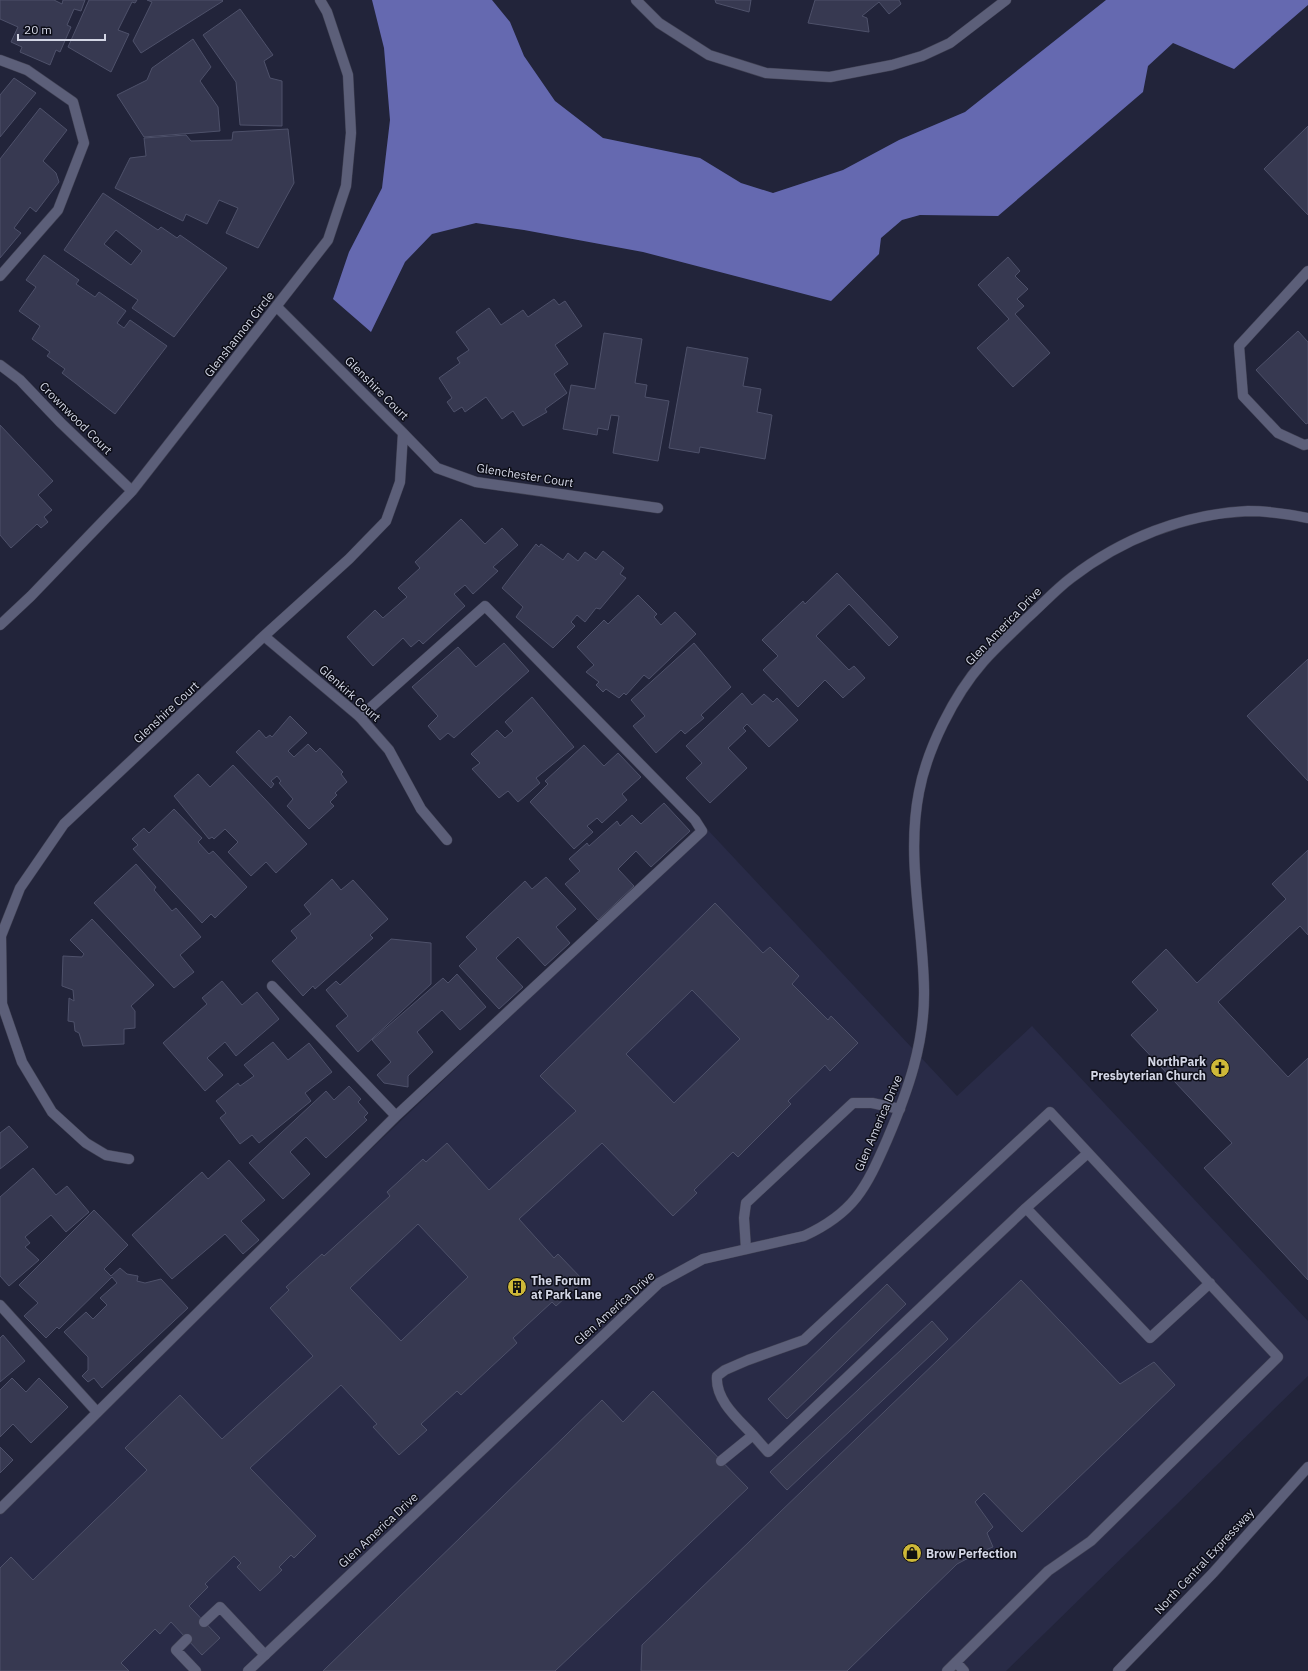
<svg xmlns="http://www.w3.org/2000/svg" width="1308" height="1671" font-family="'IBM Plex Sans',sans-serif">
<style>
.built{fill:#292b47}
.water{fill:#6569b0}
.building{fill:#373951;stroke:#4e516a;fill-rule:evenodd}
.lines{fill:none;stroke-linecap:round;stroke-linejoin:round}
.lane-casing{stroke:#404153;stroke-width:11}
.street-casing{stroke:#404153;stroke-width:11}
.secondary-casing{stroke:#404153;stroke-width:11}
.lane{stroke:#5c5f79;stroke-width:10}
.street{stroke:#5c5f79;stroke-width:10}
.secondary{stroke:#5c5f79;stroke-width:10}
.labels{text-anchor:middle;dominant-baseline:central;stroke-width:3;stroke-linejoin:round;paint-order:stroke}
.street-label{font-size:12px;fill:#d3d6e5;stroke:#0d0e18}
.poi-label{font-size:12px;font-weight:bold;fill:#d3d6e5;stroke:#0d0e18;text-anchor:start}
</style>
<rect width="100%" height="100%" fill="#22243a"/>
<path class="built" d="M707,829L957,1096L1032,1026L1308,1321V1376L1006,1671H0V1503Z"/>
<path class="water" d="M372,0H492L510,22L524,56L555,101L603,138L700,158L741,183L773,193L843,170L899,140L965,112L1106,0H1308V5L1234,69L1173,43L1148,66L1143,92L998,216L920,215L902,220L881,238L879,254L831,301L643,252L524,230L476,223L432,234L405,262L371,332L333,299L349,252L382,188L390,120L384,48Z"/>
<path class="building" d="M0,0H54L62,4L63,0H85L81,11L74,9L67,25L71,27L60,52L56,50L50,65L20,52L22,47L11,42L18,27L0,19Z
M89,0H137L135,3L132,2L118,30L129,34L111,72L68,47Z
M147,0H222L223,1L141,53L133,41L152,2Z
M715,0H751L749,12L716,3Z
M815,0H899L901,4L889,14L879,2L862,16L867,18L869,32L808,23Z
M240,9L273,55L264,61L270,78L282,81V126L240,125L236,82L203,35Z
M193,39L211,67L200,81L218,107L220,131L144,137L117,95L147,80L152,68Z
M14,78L36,93L0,137V95Z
M40,108L67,130L43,161L56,173L59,182L36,212L30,207L14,228L21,233L0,258V159Z
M1308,126V215L1264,169Z
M288,129L294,183L258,248L226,233L238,208L219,200L207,224L186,214L183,221L115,188L130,158L146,156L144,138L186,135L191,141L232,140L233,132Z
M103,193L158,230L161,227L177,238L180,235L227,268L174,337L132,308L138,300L64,250ZM116,230L142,251L131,265L104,244Z
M44,255L79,280L76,284L95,297L99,292L126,311L117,323L124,328L130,320L167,346L115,414L62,373L65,369L47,356L50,352L32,339L40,326L19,311L36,287L26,280Z
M1008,257L1020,271L1015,276L1028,289L1017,299L1024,306L1015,314L1050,353L1013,387L977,348L1009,319L978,285Z
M554,299L559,305L565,301L582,326L555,345L568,364L554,374L567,393L545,409L547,412L523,426L513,411L502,419L486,397L465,412L462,407L454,412L447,402L452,398L439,378L460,363L457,358L469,350L456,332L489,308L501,325L523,310L528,317Z
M1298,331L1308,342V423L1306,424L1256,370Z
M604,333L642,339L635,383L647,385L645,397L669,401L658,461L613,453L619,416L611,415L608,430L598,428L597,435L563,429L571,385L595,389Z
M687,347L748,358L743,386L761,389L757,412L772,415L765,459L700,447L699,453L669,448Z
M0,425L53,481L38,495L52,510L44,517L48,522L41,528L37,524L11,548L0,535Z
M461,519L485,544L502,528L518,545L493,567L498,571L473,594L465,585L454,594L465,606L423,644L419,640L411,647L403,638L373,666L347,637L375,610L383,618L407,597L398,588L420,568L415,562Z
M536,544L539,547L541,544L563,560L568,553L578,561L585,552L596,560L603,551L624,568L620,574L626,578L600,609L596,608L585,622L577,615L571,622L575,626L553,648L516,617L523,607L502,588Z
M837,573L898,637L889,646L849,604L816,636L849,670L854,666L865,678L843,698L825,680L798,707L763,670L778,656L762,640L803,601L805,604Z
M638,595L657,614L654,617L661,625L675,612L696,634L649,679L644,675L626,695L624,693L619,698L606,689L603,692L596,685L599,682L586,672L594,665L577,647L604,620L608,624Z
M504,643L529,671L454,738L448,733L440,740L428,726L438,716L412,687L458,647L476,667Z
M694,643L731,687L701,715L704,718L685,734L681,730L656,753L633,726L645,716L631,700Z
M1308,659V781L1247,716Z
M742,693L752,705L764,694L773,702L777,698L798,720L769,747L747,724L743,728L746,731L728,748L747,768L710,803L686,778L702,763L686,746Z
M532,697L574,747L536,778L540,783L518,802L508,791L499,798L472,769L480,763L471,754L497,730L505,738L513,731L505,722Z
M290,716L307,733L288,751L294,757L308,744L316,752L320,748L343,772L341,774L347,782L335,793L337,795L330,802L334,806L309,829L287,806L293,799L279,783L281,781L277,776L271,781L274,784L271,788L236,752L259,730L266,738L270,735L272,737Z
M584,745L604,766L618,753L641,777L622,794L627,800L602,823L597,818L587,826L593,832L574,849L530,802L548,784L545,781Z
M233,765L307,844L276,873L266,862L251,876L228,852L238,842L225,829L214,839L212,837L209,839L174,796L198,774L210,787Z
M664,803L690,831L651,867L636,851L618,869L634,886L598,920L565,884L580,871L569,859L587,843L589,846L617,821L620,826L632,815L641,824Z
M174,809L202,838L198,842L209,854L213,851L247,887L215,918L211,914L202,923L133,849L138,845L132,839L144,828L149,833Z
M1308,850V935L1300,926L1218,1002L1288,1077L1308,1058V1280L1204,1168L1232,1143L1131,1035L1158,1010L1132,982L1166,949L1197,983L1286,899L1272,884Z
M136,864L156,887L154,890L172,911L176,908L201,937L180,955L194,972L174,988L94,903Z
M546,877L576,909L556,927L570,943L545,966L518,937L496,958L523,987L499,1009L459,966L477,949L466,937L525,881L532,889Z
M332,879L341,890L353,880L388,919L370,935L373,938L315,989L313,986L303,996L272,961L297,938L291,931L311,914L304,905Z
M715,903L763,953L770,947L799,976L792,984L828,1020L831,1016L858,1043L830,1071L825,1065L788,1101L791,1104L738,1157L733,1152L694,1190L697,1193L673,1216L602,1143L519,1219L554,1258L558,1254L584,1281L556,1306L552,1302L513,1338L517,1343L461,1395L457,1391L421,1424L427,1430L399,1455L373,1427L377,1424L341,1385L250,1468L316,1536L294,1558L291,1555L279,1567L282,1570L260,1591L237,1567L241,1563L234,1556L205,1584L208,1587L189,1606L220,1638L202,1655L171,1622L160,1634L155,1629L121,1663L129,1671H0V1568L11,1557L33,1580L147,1470L125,1448L180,1395L222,1439L313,1356L270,1308L289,1290L286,1287L322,1254L324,1256L390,1196L387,1192L423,1159L426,1162L447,1143L489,1190L576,1111L540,1076ZM692,990L740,1039L674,1103L626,1054ZM418,1224L468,1277L401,1341L350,1288Z
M92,919L154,985L131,1006L135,1011V1028L124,1029V1044L83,1046L79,1033L75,1031L74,1022L68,1021L69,998L74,1001L73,990L62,986L63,956L82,957L84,954L70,940Z
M391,939L431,943V984L358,1052L336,1026L348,1016L326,990L336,981L340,985Z
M457,974L486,1007L460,1030L442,1010L417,1032L433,1052L408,1076V1087L384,1083L377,1075L391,1062L372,1040L443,978L448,983Z
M222,981L242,1005L257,992L279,1019L236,1056L225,1042L207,1058L223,1075L205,1091L163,1043L207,1004L202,998Z
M273,1042L288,1060L309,1043L332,1072L305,1093L311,1101L259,1143L252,1135L240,1144L220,1118L226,1113L216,1101L238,1083L240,1086L254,1076L244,1065Z
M349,1086L361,1099L358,1102L368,1113L364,1117L367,1120L326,1158L306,1137L290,1152L310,1174L283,1199L249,1163L326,1091L334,1100Z
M9,1126L28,1147L0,1169V1133Z
M229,1160L265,1200L241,1221L259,1240L243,1254L225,1234L172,1279L132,1235L202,1172L208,1179Z
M33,1168L56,1195L67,1186L89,1212L66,1232L51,1215L25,1237L30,1243L25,1247L39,1260L9,1286L0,1276V1197Z
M94,1210L128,1245L104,1269L111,1276L120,1268L127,1274L138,1276L137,1281L145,1283L161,1279L188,1308L102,1388L94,1378L88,1382L82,1376L88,1370V1357L64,1332L86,1312L93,1319L107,1305L100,1298L117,1283L112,1277L59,1329L57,1327L46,1338L24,1316L38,1303L19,1285Z
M1021,1280L1120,1384L1154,1362L1175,1385L1022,1532L984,1493L975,1502L993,1527L987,1533L993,1547L978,1553L957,1564L847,1671H641L642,1645Z
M887,1284L906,1304L787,1419L768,1399Z
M932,1321L948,1339L787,1490L770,1472Z
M3,1335L25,1361L0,1382V1338Z
M12,1378L26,1392L39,1378L68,1407L31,1443L13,1424L0,1437V1390Z
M653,1391L748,1488L555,1671H323L602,1400L623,1422Z
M0,1447L13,1460L0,1473Z"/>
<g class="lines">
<g class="lane-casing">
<path id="lane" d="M0,60L27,70L73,102L84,143L58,210L0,276
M1308,271L1239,346L1243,396L1278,433L1304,445L1308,444
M360,717L485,606L695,820L702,831L396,1116
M1026,1208L1150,1338L1210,1283
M746,1249L744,1218L746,1203L853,1103H872L900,1109
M0,1305L97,1412
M753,1435L768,1452L1026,1208L1088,1153
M721,1461L753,1435C738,1419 715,1400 717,1376L725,1370L748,1360L804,1340L1050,1112L1278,1357L1091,1541L1048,1571L947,1671
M0,1509L396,1116L272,986
M204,1622L220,1607L265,1655
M187,1639L176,1650L196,1671
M956,1662L964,1671"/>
</g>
<g class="street-casing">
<path id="street" d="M636,0L659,23L709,55L766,73L830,77L892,65L922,56L950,43L1006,0
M0,365L20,380L61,423L132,491
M403,433L437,468L476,482L658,508
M0,625L31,596L132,491L328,240L346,186L351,133L348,75L327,12L320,0
M264,636L360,717L389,750L421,809L447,840
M129,1159L106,1155L86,1143L52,1112L22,1062L2,1004L1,936L20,888L64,824L264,636L349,559L386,521L400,482L403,433L277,307
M248,1671L659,1283L703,1259L804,1236C854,1213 866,1188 887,1140C908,1091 925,1043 924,989C923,923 906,858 919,792C927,749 954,695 983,662C996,647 1012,633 1026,619C1041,606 1055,590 1071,578C1121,539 1184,514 1248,511C1268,511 1288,514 1308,518"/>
</g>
<g class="secondary-casing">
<path id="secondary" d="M1118,1671L1213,1573L1308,1467"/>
</g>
<use href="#lane" class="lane"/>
<use href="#street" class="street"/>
<use href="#secondary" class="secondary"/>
</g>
<defs>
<g id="church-disc" transform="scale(1)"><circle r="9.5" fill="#ceb838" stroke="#0d0e18"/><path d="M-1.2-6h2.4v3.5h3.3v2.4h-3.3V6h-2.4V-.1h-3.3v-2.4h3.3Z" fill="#111"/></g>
<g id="building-disc" transform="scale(1)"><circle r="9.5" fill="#ceb838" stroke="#0d0e18"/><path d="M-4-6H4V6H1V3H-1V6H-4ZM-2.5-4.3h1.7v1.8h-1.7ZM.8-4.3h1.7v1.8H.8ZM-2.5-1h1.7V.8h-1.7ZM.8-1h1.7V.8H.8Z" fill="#111"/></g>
<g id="shop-disc" transform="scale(1)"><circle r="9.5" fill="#ceb838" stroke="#0d0e18"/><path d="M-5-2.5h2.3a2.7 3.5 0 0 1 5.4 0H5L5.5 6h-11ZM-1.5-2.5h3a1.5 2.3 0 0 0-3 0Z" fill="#111"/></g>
</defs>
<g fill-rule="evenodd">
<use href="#church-disc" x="1220" y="1068"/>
<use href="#building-disc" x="517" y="1287"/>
<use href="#shop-disc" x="912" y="1553"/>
</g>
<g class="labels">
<g class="street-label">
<text transform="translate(239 334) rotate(-52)">Glenshannon Circle</text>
<text transform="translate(377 388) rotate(45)">Glenshire Court</text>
<text transform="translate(76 418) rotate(45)">Crownwood Court</text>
<text transform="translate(525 475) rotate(9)">Glenchester Court</text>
<text transform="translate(1003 626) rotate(-46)">Glen America Drive</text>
<text transform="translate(350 693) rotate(42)">Glenkirk Court</text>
<text transform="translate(166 712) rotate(-43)">Glenshire Court</text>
<text transform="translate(878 1123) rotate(-67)">Glen America Drive</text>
<text transform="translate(614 1308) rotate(-42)">Glen America Drive</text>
<text transform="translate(378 1530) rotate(-43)">Glen America Drive</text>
<text transform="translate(1204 1561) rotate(-47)">North Central Expressway</text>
</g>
<g class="poi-label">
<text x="1206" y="1061" text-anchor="end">NorthPark<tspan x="1206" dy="14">Presbyterian Church</tspan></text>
<text x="531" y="1280">The Forum<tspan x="531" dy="14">at Park Lane</tspan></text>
<text x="926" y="1553">Brow Perfection</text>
</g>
</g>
<path d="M18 34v6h87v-6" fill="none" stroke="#d3d6e5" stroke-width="2"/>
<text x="24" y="34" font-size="12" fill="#d3d6e5" stroke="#0d0e18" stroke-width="3" paint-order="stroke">20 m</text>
</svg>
